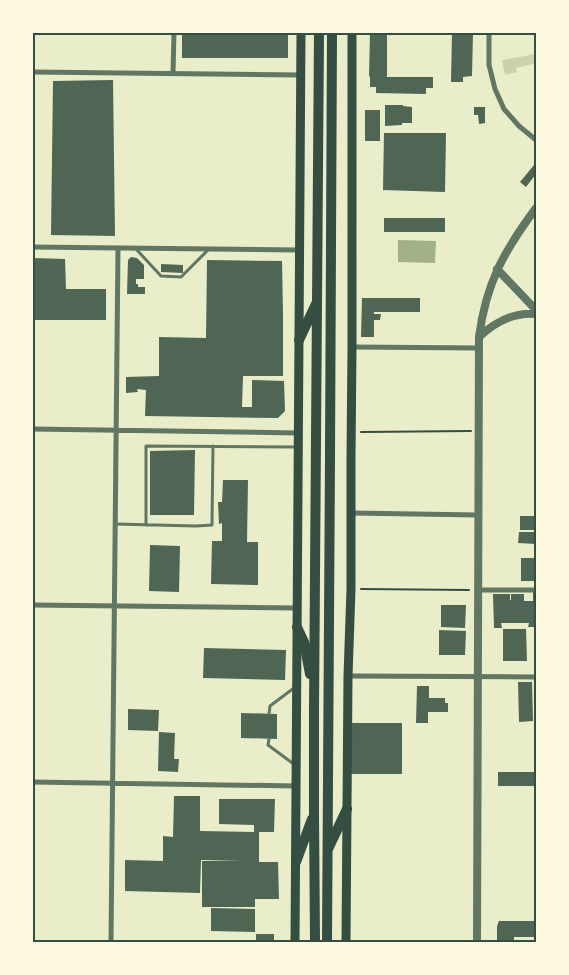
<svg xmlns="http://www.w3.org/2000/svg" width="569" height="975" font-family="'Public Sans',sans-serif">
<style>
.green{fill:#cad2ad}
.water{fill:#a3b18a}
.building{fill:#4f6655}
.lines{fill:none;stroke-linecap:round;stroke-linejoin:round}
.path{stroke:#344e41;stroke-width:2}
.service{stroke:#617663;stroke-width:3}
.minor{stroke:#617663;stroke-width:5}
.tertiary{stroke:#617663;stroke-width:8}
.secondary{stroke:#344e41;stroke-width:9}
.primary{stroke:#344e41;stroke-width:10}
.neatline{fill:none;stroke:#344e41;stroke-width:2}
</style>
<rect width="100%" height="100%" fill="#e9edc9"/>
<path class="green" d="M536,54V63L516,68L517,72L505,75L502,60Z"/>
<path class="water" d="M398,240L436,241L435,263L398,262Z"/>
<path class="building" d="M182,32H288V58H182Z
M370,32H387V77H433V88H426V94L376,93V87H370V76L369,77Z
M452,32H473L472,76L463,77V82H451Z
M113,80L115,236L51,235L53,81Z
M385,105H403V106L412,107V123H402V125L385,126Z
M474,107H485V123L479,124L478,115H474Z
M365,110H380V141H365Z
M384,133H446L445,192L383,190Z
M534,165L536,167V174L526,187L520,182Z
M384,218H445V232H384Z
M131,257L137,258L144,265V279H136V284H138V287H145V294H127L128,260Z
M32,258L65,259L66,289H106V320H32Z
M207,260L282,261L283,314V376H243L242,407H252V380L284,381L285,411L278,418L145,416L146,390L137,389L138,392L126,393V377L159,376V337L206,338Z
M161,264L183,265V273L161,272Z
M362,298H420V312H374V314H381L380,320H374V337H361Z
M195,450L194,515H150V451Z
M223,480H248L247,542H258V585L211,584L212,541H222V523L219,524L218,502H222Z
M520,516H536V530H520Z
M519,532H536V544L518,543Z
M150,545L180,546L179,592L149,591Z
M521,558H536V581H521Z
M533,592H536V627H528L529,623H501L502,628H494L493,594H510V600H511V594H524V601H533Z
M441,605H466L465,628L441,627Z
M503,629H526L527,661H503Z
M439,630L466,631L465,655H439Z
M204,648L286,650L285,680L203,678Z
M518,682H532L533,721L519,722Z
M417,686H429V698H445V703H448V712H428V723H416Z
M128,709L159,710L158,731L128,730Z
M241,713L277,714V739L241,738Z
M351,723H402V774H351Z
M159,732L175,733L174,759H179L178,772L158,771Z
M498,772H536V786H498Z
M174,796H200V831L254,832V825L219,824V799H275L274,832H259V862H278L279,899H255V907H202V861H242L201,860L200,893L125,891V860L163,861V836L173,837Z
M211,908L255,909V932L211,931Z
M499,921H536V928H534L535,937H514V942H497V926Z
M256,934H274V942H248V940H256Z"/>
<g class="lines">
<path class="path" d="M361,432L471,431
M361,589L469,590"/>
<path class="service" d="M136,249L161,276L181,277L208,250
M115,524L196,526L212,525L213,446
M146,525V446L296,447
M269,714L270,706L294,688
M269,739L268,745L295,765"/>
<path class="minor" d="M489,32V65L495,89L504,109L519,126L536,140
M32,72L300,75
M173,74L174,32
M32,247L299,250
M352,347L479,348
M32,429L298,433
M351,513L478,515
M478,590H536
M32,605L297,608
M348,676L536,677
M32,782L296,786
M111,942L118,248"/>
<path class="tertiary" d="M497,269L536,310
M479,337C495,322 513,312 536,314
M477,942L479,337C486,283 504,251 536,208"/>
<path class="secondary" d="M295,942L301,32
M346,942L348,676L351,589V457L352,347V32"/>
<path class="primary" d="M299,340L316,304
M297,627L304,642L310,674
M328,849L347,809
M296,862L312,819
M315,942L314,814V710L319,32
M327,942L330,458L332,32"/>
</g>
<rect width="569" height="975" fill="none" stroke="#fefae0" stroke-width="68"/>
<rect x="34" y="34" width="501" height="907" class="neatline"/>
</svg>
